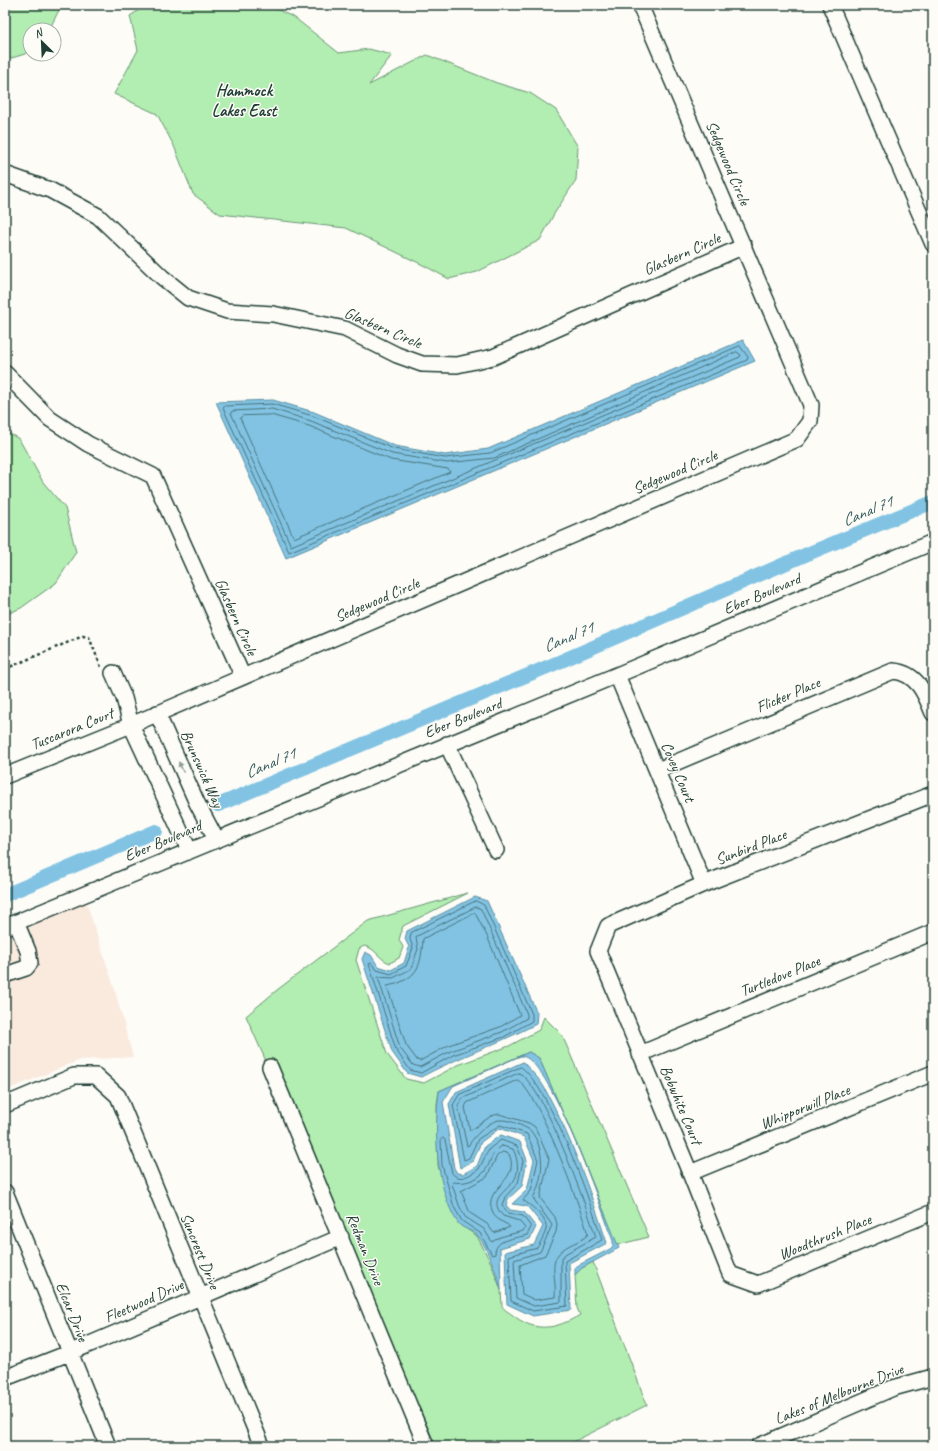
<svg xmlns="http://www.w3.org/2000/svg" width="938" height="1451" font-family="Caveat,sans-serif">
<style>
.built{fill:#faeade}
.green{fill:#b2edb1;stroke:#689572}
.water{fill:#82c3e3;stroke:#5a8d9d}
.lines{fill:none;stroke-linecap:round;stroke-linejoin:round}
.shore{stroke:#47737a;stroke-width:1}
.canal{stroke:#82c3e3;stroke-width:14}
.minor-casing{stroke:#1f3d34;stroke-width:18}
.path{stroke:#1f3d34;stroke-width:2.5;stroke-dasharray:3 3;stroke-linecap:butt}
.minor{stroke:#fdfcf7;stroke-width:15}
.oneway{fill:#8e9c96}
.labels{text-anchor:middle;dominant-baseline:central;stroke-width:3;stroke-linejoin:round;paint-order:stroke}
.street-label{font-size:16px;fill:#1f3d34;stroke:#fdfcf7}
.neighbourhood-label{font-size:17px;font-weight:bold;fill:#1f3d34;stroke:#fdfcf7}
.water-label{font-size:17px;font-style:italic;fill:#385e60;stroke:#fdfcf7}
</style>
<rect width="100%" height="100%" fill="#fdfcf7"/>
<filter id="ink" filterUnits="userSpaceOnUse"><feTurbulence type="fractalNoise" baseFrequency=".025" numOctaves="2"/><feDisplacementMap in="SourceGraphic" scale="8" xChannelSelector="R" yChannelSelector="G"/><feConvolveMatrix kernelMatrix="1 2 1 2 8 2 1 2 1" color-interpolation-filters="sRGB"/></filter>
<g filter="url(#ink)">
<path class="built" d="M86,901L114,987L133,1057L80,1060L5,1091V935Z"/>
<path class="green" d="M5,5H59V10L49,30H30V49L25,54L5,60Z
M167,5L272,7L295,18L339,53L369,49L392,55L369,85L427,55L497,83L530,93L556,110L578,147L576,180L554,214L540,240L477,272L449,279L423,265L346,228L220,214L193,194L174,146L157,114L114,94L138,50L130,16L142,8Z
M5,431L19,439L43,482L65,508L76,552L56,583L21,608L5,615Z
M468,893L403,926L399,940L403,947L399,958L390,963C378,959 376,948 364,946L359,949L356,960L387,1054L406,1079L424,1083L458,1065L509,1046L539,1030L544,1017L562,1035L649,1237L617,1245L579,1150L539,1058L529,1052L439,1091L437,1104L438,1166L459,1224L477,1236L491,1263L501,1290L502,1306C504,1310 509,1312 514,1316C536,1333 556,1329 580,1315L577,1308L575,1275L582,1268L593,1262L647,1405L565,1446H436L246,1016L277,990L368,921Z"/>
<path class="water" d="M743,340L755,361L286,558L216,402L273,400L314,412L395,446L445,455L488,449Z
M475,897L487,901L537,1013L536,1024C498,1044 458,1057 421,1077L407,1073L392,1052L362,959L365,952L371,955L378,966L391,970L404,963L409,947L405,939L407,931Z
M529,1052L539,1058L579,1150L619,1248L582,1268L575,1275V1267L610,1249L613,1246V1241C604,1215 548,1052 520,1056L453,1086L443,1102L454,1168L457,1173L463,1174L477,1166L485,1146L501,1135L520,1142L527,1160L522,1186L508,1199L506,1205L510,1210L524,1212L536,1227L530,1239L500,1248L501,1290C497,1274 488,1249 478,1236C473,1230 462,1229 458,1223C435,1188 434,1131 439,1091Z
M523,1062C530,1070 539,1078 544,1087C571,1136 590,1191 607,1243L569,1263L571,1310L533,1316L507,1304L505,1252L534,1245L543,1226L527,1206L512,1204L527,1190L534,1160L524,1137L500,1128L481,1142L473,1161L460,1168L449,1104L456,1092Z"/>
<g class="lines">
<path class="shore" d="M740,346L748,357L747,360L289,552L223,408L225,406L272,404L313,416L394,449L445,458L490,453Z
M737,352L741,355L740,357L291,546L231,413L232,411L272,409L311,421L392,454L447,463L494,458Z
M271,415L309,426L391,460L448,469L450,472L294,538L240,418L242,416Z
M476,901L484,905L532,1014V1021L504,1037L453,1055L421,1073L410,1070L396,1050L369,964L371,963L377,970L391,974L406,966L413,948L410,939L411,933Z
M476,907L481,909L527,1014V1018L502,1032L451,1051L420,1067L413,1065L400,1048L378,977L393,978L411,969L418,949L416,937Z
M475,913L487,936L520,1015L500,1027L449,1045L420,1061L417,1060L406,1045L387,986C390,985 393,985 396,984C421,975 421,961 423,939Z
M521,1067C550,1087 591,1203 602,1240L565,1261L567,1306L533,1311L511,1301L509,1256L537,1248C540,1243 548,1230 546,1225C544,1215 530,1205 523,1200L531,1191L538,1160L527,1134L500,1125L478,1139L469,1158L464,1160L453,1105L459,1095Z
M519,1073C543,1083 587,1209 596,1237L565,1254L561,1259V1302L534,1306L516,1298L514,1260L540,1252L552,1225L533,1198C544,1178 546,1149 530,1130C523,1126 508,1119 500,1120C490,1120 473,1137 469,1145L467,1146L458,1106L462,1099Z
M518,1080C540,1096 579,1204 588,1234C585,1239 576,1242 570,1245C545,1258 557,1274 555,1297L535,1300L522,1294L520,1265L545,1255L556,1232L557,1224L555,1217L540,1198L549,1159L535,1127L529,1123L499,1114L491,1116L470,1131L465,1107L467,1103Z
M443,1138L445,1140L452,1173C460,1183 471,1174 479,1169L489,1149L501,1140L517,1146L523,1161L518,1183L505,1197L502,1205L508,1213L523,1216L531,1227L527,1235C515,1239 495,1238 495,1254L492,1255L480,1233L462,1221L454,1207L442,1165L441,1140Z
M502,1146L513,1149C518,1159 520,1173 513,1182C504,1193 488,1200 503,1216L519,1221L525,1228L523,1231L500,1237L492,1242L484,1229L465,1217L459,1205L452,1184L454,1182C464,1184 477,1180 484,1172C493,1161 488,1155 502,1146Z
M503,1152L509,1154C522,1184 477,1188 495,1216C499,1222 507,1223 510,1227L494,1233L487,1224L470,1213L461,1191L487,1177L497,1156Z"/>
<path class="canal" d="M218,805L559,662L812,552L933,502
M5,895L156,831"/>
<g class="minor-casing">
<path id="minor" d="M830,5L933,244
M5,174L50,190L98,216L162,277L188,298L227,311L273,314L345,329L397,355L422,364L457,365L493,357L744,246
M5,373L50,419L88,444L153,476L243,677
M113,673L124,698L131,725L189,850
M617,675L704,884
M157,713L197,803L216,839
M447,744L496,850
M658,770L893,671C917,673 925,693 933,713
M5,776L131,725L797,439L810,421L811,405L640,5
M933,794L704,884L608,926L598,951L690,1173L730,1274L758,1284L933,1212
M5,927L617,675L933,542
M5,975L26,968L30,963L28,951L16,922
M640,1054L933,932
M270,1067L426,1446
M5,1105L74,1076H96L118,1096L262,1446
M690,1173L933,1073
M5,1192L108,1446
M5,1378L69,1353L341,1237
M759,1446L893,1388L933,1377"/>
</g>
<path class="path" d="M5,669L83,636L89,637L101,667"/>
<use href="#minor" class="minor"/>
</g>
<defs><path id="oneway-solid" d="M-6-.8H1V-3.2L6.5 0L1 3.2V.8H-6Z"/></defs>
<use class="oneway" href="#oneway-solid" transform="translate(181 767) rotate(-114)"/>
</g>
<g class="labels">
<g class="street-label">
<text transform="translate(728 163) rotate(67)">Sedgewood Circle</text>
<text transform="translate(682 254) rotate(-24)">Glasbern Circle</text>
<text transform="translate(383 328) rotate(23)">Glasbern Circle</text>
<text transform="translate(675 472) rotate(-23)">Sedgewood Circle</text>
<text transform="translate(762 594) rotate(-23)">Eber Boulevard</text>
<text transform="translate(377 600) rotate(-23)">Sedgewood Circle</text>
<text transform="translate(236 617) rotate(66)">Glasbern Circle</text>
<text transform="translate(788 695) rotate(-23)">Flicker Place</text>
<text transform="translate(463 718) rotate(-22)">Eber Boulevard</text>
<text transform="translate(72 729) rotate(-22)">Tuscarora Court</text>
<text transform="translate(202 769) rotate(66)">Brunswick Way</text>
<text transform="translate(678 772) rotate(67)">Covey Court</text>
<text transform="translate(163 841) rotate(-23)">Eber Boulevard</text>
<text transform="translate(751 847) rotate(-21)">Sunbird Place</text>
<text transform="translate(780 976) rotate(-22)">Turtledove Place</text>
<text transform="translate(681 1105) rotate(67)">Bobwhite Court</text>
<text transform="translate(805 1107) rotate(-22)">Whipporwill Place</text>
<text transform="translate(825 1237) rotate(-22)">Woodthrush Place</text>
<text transform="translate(365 1249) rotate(68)">Redman Drive</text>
<text transform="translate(200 1251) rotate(68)">Suncrest Drive</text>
<text transform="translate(144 1301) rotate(-24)">Fleetwood Drive</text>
<text transform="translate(72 1312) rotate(68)">Elcar Drive</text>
<text transform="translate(839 1394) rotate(-22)">Lakes of Melbourne Drive</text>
</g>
<g class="neighbourhood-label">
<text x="244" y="90">Hammock<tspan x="244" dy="20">Lakes East</tspan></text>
</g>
<g class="water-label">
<text transform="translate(867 511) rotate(-23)">Canal 71</text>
<text transform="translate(568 637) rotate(-23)">Canal 71</text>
<text transform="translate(270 763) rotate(-23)">Canal 71</text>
</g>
</g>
<rect width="938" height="1451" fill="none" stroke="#fdfcf7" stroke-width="20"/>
<rect x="10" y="10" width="918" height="1431" fill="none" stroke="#1f3d34" stroke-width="1.5" filter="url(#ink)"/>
<g transform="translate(42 42) rotate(336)"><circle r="19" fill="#fdfcf7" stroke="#a4b0a9"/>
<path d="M0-3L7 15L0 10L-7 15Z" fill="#1f3d34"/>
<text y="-6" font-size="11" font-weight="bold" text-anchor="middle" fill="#1f3d34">N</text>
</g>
</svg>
